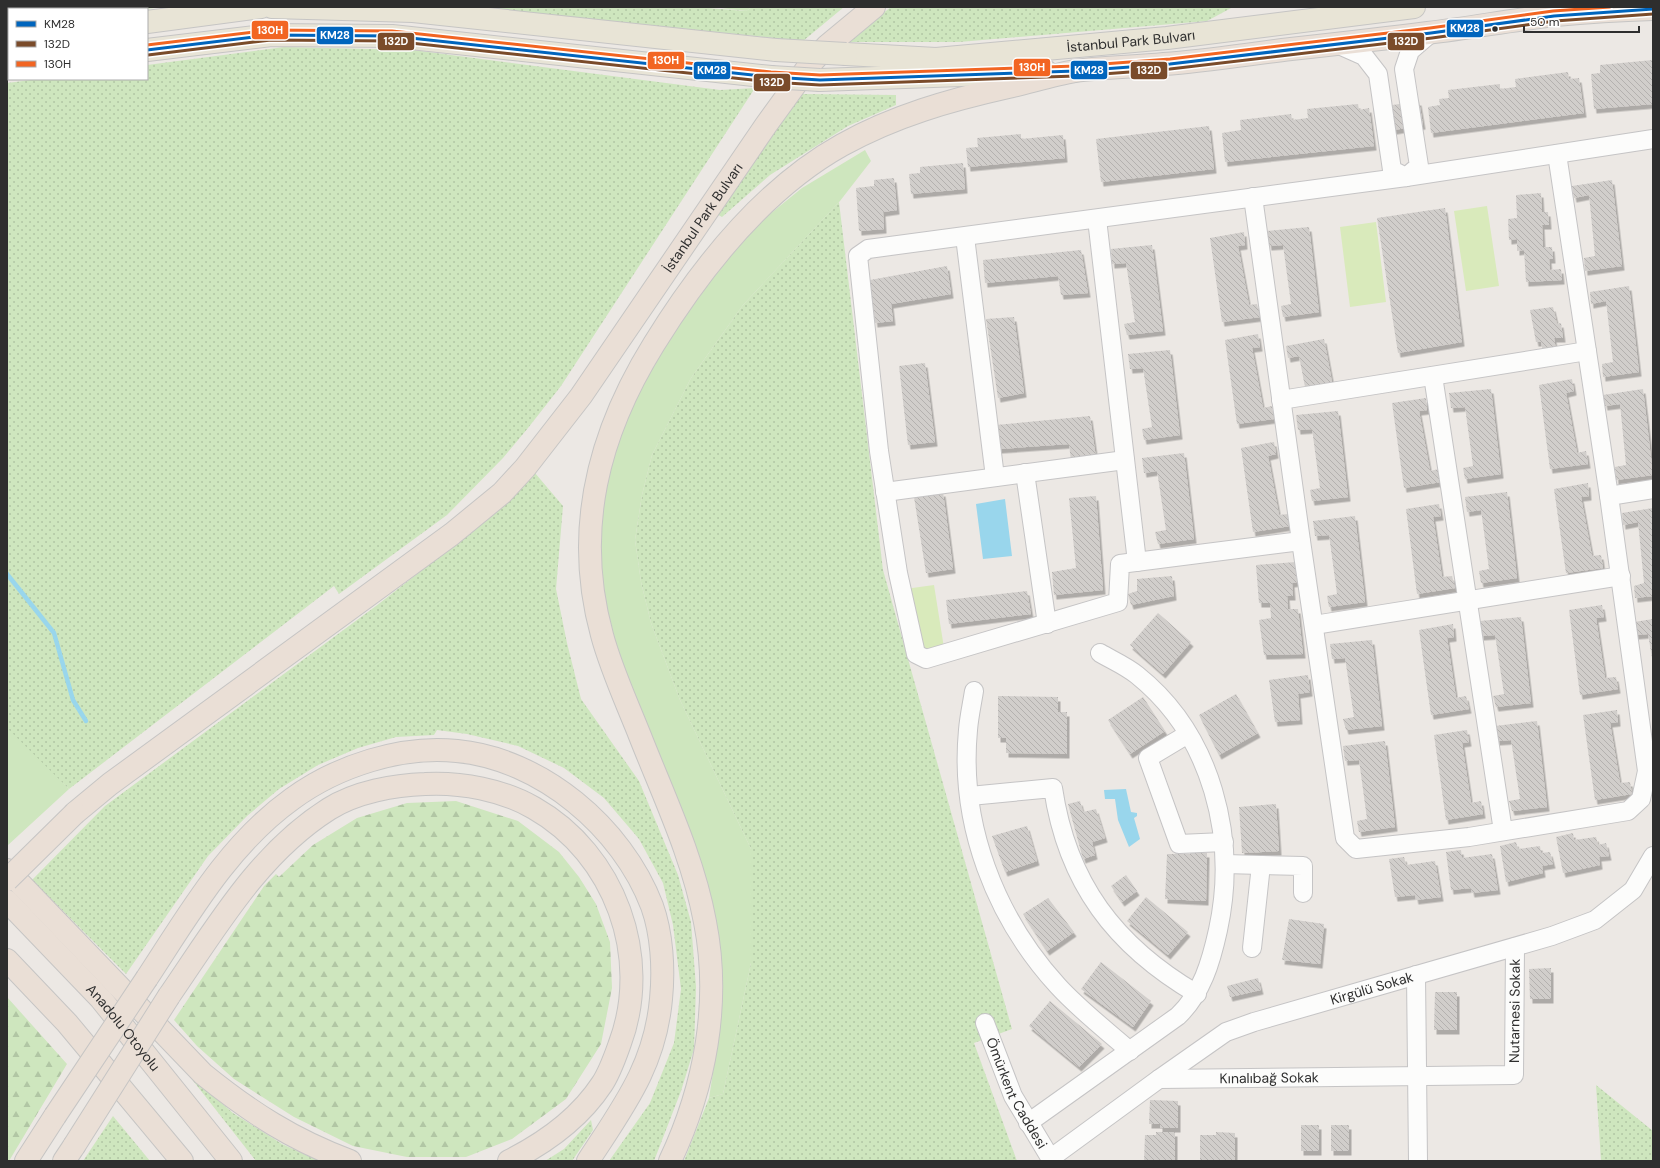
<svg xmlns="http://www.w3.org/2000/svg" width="1660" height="1168" font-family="'DM Sans',sans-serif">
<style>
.grass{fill:url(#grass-dots)}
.forest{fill:url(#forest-firs)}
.park{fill:#cee6be}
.pitch{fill:#d9eabb}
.water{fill:#99d6ec}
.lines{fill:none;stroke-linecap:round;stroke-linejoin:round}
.stream{stroke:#99d6ec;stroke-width:4.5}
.building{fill:url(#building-back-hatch);filter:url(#shadow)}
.minor-casing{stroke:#c5c4c5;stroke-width:20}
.major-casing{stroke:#c6c5c4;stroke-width:24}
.highway-casing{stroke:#c6c5c4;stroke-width:24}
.minor{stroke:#fcfcfb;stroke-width:18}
.major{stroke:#e8e4d6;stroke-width:22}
.highway{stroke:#eadfd6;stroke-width:22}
.major-bridge-casing{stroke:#c6c5c4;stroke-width:24;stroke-linecap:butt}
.highway-bridge-casing{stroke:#c6c5c4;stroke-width:24;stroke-linecap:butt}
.major-bridge{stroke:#e8e4d6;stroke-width:22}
.highway-bridge{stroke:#eadfd6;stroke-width:22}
.bus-1-casing{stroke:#fff;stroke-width:6}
.bus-2-casing{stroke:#fff;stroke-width:6}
.bus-3-casing{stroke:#fff;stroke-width:6}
.bus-1{stroke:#0065bd;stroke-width:3}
.bus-2{stroke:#7a4b2a;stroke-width:3}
.bus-3{stroke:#f26522;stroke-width:3}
.bus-dot{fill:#2e2e2e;stroke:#fff;stroke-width:1.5}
.labels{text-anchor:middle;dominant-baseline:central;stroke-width:3;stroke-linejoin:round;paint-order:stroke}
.street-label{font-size:14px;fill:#2e2e2e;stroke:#fff}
.line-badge{stroke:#fff;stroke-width:1.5}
.badge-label{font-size:11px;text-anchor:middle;font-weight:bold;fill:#fff}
</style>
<defs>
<pattern id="grass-dots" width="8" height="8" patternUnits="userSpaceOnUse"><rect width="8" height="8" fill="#cee6be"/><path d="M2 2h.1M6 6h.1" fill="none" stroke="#b1c6a4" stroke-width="1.8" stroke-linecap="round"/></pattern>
<pattern id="forest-firs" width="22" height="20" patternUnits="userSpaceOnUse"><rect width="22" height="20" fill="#cee6be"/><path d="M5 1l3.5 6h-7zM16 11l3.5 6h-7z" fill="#b1c6a4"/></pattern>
<pattern id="building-back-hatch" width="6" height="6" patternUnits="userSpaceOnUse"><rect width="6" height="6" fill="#d1cecb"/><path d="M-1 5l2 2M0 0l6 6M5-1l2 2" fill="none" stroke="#b4b1af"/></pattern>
<filter id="shadow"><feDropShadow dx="2.5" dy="4.5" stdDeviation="0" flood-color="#0004"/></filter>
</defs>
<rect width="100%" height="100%" fill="#ece8e4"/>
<path class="grass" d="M22,7H163L147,9H9V30H7V9Z
M473,7H696L746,11L752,7H844L803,41Z
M891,7H1233L1207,21L959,42H846Z
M284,47L413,50L720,90L755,88L561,386L528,428L503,458L447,515L339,594L334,586L69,789L7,731V83L39,79H147V65Z
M800,94L896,95V105L848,126L770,175L722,217L713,212Z
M839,202L883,570L1012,1029L974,1043L1017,1161H684L709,1098L723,1094L751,963V849L680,700L651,623L641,582L635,540L642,495L652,455L691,378L743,305Z
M535,473L563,506L556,589L567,643L581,699L639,781L678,875L691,922L696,987L694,1049L681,1091L654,1161H609L650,1103L674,1043L681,989L673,925L663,883L639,839L604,798L564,768L518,746L467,734L437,730L434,735L396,737L358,748L318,765L279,789L247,816L208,856L126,974L32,880L105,806L376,606L467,535Z
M187,1073L233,1113L282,1144L319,1161H256Z
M1596,1085L1653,1131V1161H1601Z
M113,1116L150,1161H83Z
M591,1120L593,1130L572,1161H545L564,1149Z"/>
<path class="forest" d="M712,7H752L746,11Z
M456,801L518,821L559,852L579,877L596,904L610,942L612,988L601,1044L566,1099L512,1139L466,1157H407L353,1146L294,1117L234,1079L197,1046L174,1020L264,886L276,874L279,877L313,845L357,818L407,803Z
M7,997L67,1064L9,1161H7Z"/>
<path class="park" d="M865,150L871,161L840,201L743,305L691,378L652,455L642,495L635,540L641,582L651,623L680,700L751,849V963L723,1094L709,1098L719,1034V959L609,628L598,570L605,478L620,434L656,357L743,236L802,188Z
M7,728L69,789L7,846Z"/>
<path class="pitch" d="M1487,206L1499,286L1466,291L1454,211Z
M1376,222L1386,302L1350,307L1340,227Z
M934,585L944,648L918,652L905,589Z"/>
<path class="water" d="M1005,499L1012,556L983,559L976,504Z
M1126,789L1131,812L1137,813V816L1134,818L1140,839L1129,847L1118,820L1115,799H1105L1104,790Z"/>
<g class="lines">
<path class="stream" d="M7,574L54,633L73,700L86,721"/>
</g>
<path class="building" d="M1653,60V104L1594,109L1591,74L1600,73V65Z
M1568,72L1569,79L1579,78L1584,113L1431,133L1428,107L1440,105L1439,99L1449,98L1448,90L1500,84V89L1516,87L1515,79Z
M1419,101L1423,125L1377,133L1373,108Z
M1358,104L1359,110L1369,108L1374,146L1225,162L1222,133L1241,130L1240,120L1291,114L1292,120L1308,118L1307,109Z
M1209,126L1214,169L1101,182L1096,139Z
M1021,134V139L1063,135L1065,158L968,167L966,148L978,147L977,138Z
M963,163L965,189L911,194L909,174L920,173V167Z
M894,178L897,210L883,212L884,229L859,231L856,188L874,186V180Z
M1612,180L1622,266L1585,271L1584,258L1595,256L1589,195L1574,198L1572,186Z
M1541,193L1542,212H1548L1549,225H1542L1543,247H1552L1553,259H1549L1550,270L1561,269L1562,280L1526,282L1524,250L1517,251V239L1509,240L1508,219L1517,218L1516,195Z
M1445,208L1462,342L1398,353L1377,218Z
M1309,227L1319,312L1283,317L1281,306L1291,304L1283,245L1269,246L1267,231Z
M1244,232L1245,245L1238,246L1249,305L1257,304L1260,317L1222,322L1210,238Z
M1152,245L1163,331L1127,335L1124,324L1135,322L1126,263L1112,264L1111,249Z
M1081,250L1088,293L1061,295L1058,276L985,283L983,260Z
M947,266L951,294L891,304L893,321L875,323L870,280Z
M1629,286L1639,372L1603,377L1602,364L1613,362L1606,301L1591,304L1590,292Z
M1553,307L1557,324L1561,323L1563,338H1554L1556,350L1543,352L1541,342H1536L1530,310Z
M1014,317L1024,393L998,398L986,319Z
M1258,334L1260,347L1252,348L1263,408L1272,406L1274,419L1237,424L1225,340Z
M1324,339L1332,382L1305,387L1299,356L1288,358L1286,346Z
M1170,350L1180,435L1144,440L1142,429L1152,427L1143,368L1130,369L1128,354Z
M925,363L935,442L908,445L899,366Z
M1572,379L1574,391L1566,393L1577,453L1586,451L1588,464L1550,469L1539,385Z
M1491,389L1501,474L1465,479L1463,468L1473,466L1465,407L1451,408L1449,393Z
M1643,389L1653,475L1616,480L1615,467L1626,465L1620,404L1605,406L1603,395Z
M1426,398L1427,410L1419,411L1430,471L1439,469L1441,482L1404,488L1392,403Z
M1338,411L1348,497L1312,501L1310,490L1320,488L1312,429L1298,430L1296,415Z
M1090,416L1096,458L1071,461L1069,444L999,449L996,425Z
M1274,442L1276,454L1268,456L1279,515L1288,514L1290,526L1253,532L1241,448Z
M1184,453L1194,539L1158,544L1155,532L1166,530L1157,471L1144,473L1142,458Z
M1588,483L1589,496L1581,497L1592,556L1601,555L1603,568L1566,573L1554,489Z
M943,492L953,569L926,573L914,497Z
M1507,492L1517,578L1481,583L1479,571L1489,569L1481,510L1467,512L1465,497Z
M1096,496L1103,590L1054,595L1052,572L1076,568L1069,498Z
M1439,504L1441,516L1433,517L1442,577L1452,576L1455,588L1417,594L1406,509Z
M1653,508V596L1635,598L1634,586L1644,583L1638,522L1623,525L1622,513Z
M1355,516L1365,602L1329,607L1327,596L1337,594L1329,535L1315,536L1313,521Z
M1296,562L1298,582L1292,583L1293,596H1287L1288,609H1298L1303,654L1264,655L1259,620L1271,618L1270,603H1259L1256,565Z
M1172,576L1174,596L1131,605L1128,594L1137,591V579Z
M1027,591L1031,614L949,624L946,600Z
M1602,605L1604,617L1596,618L1605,678L1616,677L1618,689L1580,695L1569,610Z
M1158,613L1191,642L1163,674L1130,645Z
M1521,617L1531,703L1496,707L1493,696L1504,694L1495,635L1481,636L1480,621Z
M1653,619V658H1652L1648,634L1635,635L1634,622Z
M1453,624L1454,637L1447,638L1456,698L1466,696L1469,709L1431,715L1419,630Z
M1372,640L1382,726L1346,730L1343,719L1354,717L1345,658L1332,659L1330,644Z
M1308,675L1310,692L1298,694L1300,720L1275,722L1269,680Z
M1236,694L1258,733L1219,755L1199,715Z
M998,696L1058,697V712H1067V754L1006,753V738H998Z
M1143,697L1165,731L1130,754L1108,720Z
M1617,710L1618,722L1610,723L1620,783L1630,782L1632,794L1595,800L1583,715Z
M1537,721L1547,807L1512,811L1509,801L1520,799L1511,740L1497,741L1495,726Z
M1467,730L1469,742L1462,743L1471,803L1481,801L1483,814L1446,820L1434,735Z
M1385,741L1395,827L1359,832L1357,821L1367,819L1359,760L1345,761L1343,746Z
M1080,801L1083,812L1096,809L1105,838L1092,842L1095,855L1083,859L1068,804Z
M1276,804L1279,851L1242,853L1239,807Z
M1027,826L1037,861L1005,872L992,836Z
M1573,833L1574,840L1596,837L1598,845L1606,843L1609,856L1599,857L1600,865L1563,873L1556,837Z
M1516,842L1518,849L1540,846L1541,853L1550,852L1553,864L1542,866L1543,873L1506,882L1500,846Z
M1461,850L1462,858L1492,854L1498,890L1472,893L1471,888L1451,890L1446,852Z
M1190,852L1207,853L1206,901L1165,899L1167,854H1190Z
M1404,857L1406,865L1435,861L1441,897L1416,900L1415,895L1395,897L1389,859Z
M1126,875L1137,891L1122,902L1111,886Z
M1146,897L1188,932L1168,955L1127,921Z
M1048,898L1074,932L1047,951L1023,914Z
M1289,919L1324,924L1320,964L1282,960Z
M1101,962L1151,1001L1133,1027L1081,989Z
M1551,968V999H1530L1529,969Z
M1258,978L1261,990L1230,997L1227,986Z
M1435,992H1457V1030H1434Z
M1050,1001L1102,1044L1079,1067L1029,1026Z
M1150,1100L1178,1101V1128H1160V1124H1149Z
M1301,1125H1319V1151H1301Z
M1331,1125H1349V1151H1331Z
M1156,1132H1175V1161H1144L1145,1135H1156Z
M1216,1132L1235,1133V1161H1200V1135H1216Z"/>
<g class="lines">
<g class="minor-casing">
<g id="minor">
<path d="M1337,44L1364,56L1378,74L1392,170L1406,177L1419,166L1404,69L1410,51L1431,33"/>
<path d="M1653,139L1406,177L868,249L858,256L879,451L898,573L916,654L926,659L1118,602L1120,564L1301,541L1345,838L1356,849L1469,837L1628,811L1641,799L1647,771L1609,496L1653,489"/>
<path d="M1557,154L1609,496"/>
<path d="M1253,197L1301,541"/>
<path d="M1097,219L1137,562"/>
<path d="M965,237L995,477"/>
<path d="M1433,376L1503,831"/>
<path d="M1281,400L1587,351"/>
<path d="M1025,473L1047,624"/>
<path d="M885,492L1125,460"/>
<path d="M1314,625L1621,576"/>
<path d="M974,691C972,704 969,717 968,730C959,824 995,917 1058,986C1080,1010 1106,1030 1130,1051"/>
<path d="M1188,734L1148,758L1179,844L1224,842"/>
<path d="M970,796L1053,788C1067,883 1115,946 1197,994"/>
<path d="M1225,864L1261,865L1252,948"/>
<path d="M1261,865L1303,866V893"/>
<path d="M1416,975L1418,1161"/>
<path id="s1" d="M985,1023L1013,1096L1052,1161"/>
<path id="s2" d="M1159,1079L1226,1032L1254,1022L1552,936L1595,920L1633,890L1653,856"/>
<path d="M1028,1123L1178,1016C1202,993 1211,962 1218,930C1238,838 1212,735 1137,675C1126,666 1112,660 1100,653"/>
<path id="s3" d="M1051,1158L1159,1079L1514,1075L1515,947"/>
</g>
</g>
<g class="major-casing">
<g id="major">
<path d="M272,7L413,11L776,50"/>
<path d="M147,22L261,7"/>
<path d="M7,40H9"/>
<path d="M147,50L271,35L392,36L771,77"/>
<path id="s4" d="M846,54L936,59L1167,38L1414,7"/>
<path d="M7,67H9"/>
<path d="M820,80L1047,72"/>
</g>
</g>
<g class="highway-casing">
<g id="highway">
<path id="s5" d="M75,813L110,784L452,534L502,493L525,468L581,396L766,125L811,63L827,46L874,7"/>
<path d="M7,870L203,1074C250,1112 293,1140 350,1161"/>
<path id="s6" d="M7,901L101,999L231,1161"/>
<path d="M7,960L67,1023L182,1161"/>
<path d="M147,978C189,914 229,844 292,799C337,766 402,745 457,751C541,759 622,827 652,906C662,934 664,969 661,999C655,1066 623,1107 588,1161"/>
<path d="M169,996C216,928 258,854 329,809C356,792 394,785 425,784C461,782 503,790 534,808C615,854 652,957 620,1043C615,1057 610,1072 602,1084C579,1119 545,1143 509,1161"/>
<path d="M26,1161L55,1116"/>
<path d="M64,1161L74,1146"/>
<path d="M670,1161C705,1087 721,1003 705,922C693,857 664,797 640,736C627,703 611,669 602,635C573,530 598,434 654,344C701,268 763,189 842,145C894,116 950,100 1008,87C1030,82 1053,75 1075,71C1104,67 1135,67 1164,64C1206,61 1249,54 1291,49C1337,44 1382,39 1428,33C1470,28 1512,20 1555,15C1587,12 1620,10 1653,9"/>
</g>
</g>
<use href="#minor" class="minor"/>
<use href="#major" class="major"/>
<use href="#highway" class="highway"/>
<g class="major-bridge-casing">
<path id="major-bridge" d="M776,50L846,54
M771,77L820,80"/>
</g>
<g class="highway-bridge-casing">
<path id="highway-bridge" d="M7,880L75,813
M55,1116L147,978
M74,1146L169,996"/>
</g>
<use href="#major-bridge" class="major-bridge"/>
<use href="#highway-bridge" class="highway-bridge"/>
<g class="bus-1-casing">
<path id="bus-1" d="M147,50L271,35L392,36L771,77L820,80L1076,71L1170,64L1431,33L1554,16L1653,9"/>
</g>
<g class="bus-2-casing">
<path id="bus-2" d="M148,55L271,40L392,41L770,82L820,85L1076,76L1170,69L1432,38L1555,21L1653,14"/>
</g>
<g class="bus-3-casing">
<path id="bus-3" d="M147,45L270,30L392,31L771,72L820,75L1076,66L1170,59L1430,28L1553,11L1610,7"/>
</g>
<use href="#bus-1" class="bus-1"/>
<use href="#bus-2" class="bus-2"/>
<use href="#bus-3" class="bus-3"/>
</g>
<circle class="bus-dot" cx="1495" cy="29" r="3.5"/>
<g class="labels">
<g class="street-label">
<text stroke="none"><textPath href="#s4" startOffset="286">İstanbul Park Bulvarı</textPath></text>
<text stroke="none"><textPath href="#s5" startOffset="875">İstanbul Park Bulvarı</textPath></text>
<text stroke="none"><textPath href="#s2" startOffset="234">Kirgülü Sokak</textPath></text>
<text stroke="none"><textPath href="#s3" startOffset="553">Nutarnesi Sokak</textPath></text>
<text stroke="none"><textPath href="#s6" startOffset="172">Anadolu Otoyolu</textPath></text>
<text stroke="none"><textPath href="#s3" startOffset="244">Kınalıbağ Sokak</textPath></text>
<text stroke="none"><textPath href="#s1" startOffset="77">Ömürkent Caddesi</textPath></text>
</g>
</g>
<g class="line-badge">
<rect x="1446" y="19" width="38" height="19" rx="4" fill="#0065bd"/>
<rect x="251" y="20" width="38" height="20" rx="4" fill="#f26522"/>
<rect x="316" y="26" width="38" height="19" rx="4" fill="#0065bd"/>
<rect x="1387" y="32" width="38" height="19" rx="4" fill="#7a4b2a"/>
<rect x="377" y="32" width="38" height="19" rx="4" fill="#7a4b2a"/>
<rect x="647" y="51" width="38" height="19" rx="4" fill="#f26522"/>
<rect x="1013" y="58" width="38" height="19" rx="4" fill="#f26522"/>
<rect x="1070" y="60" width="38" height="20" rx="4" fill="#0065bd"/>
<rect x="1130" y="61" width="38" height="19" rx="4" fill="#7a4b2a"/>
<rect x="693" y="61" width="38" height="19" rx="4" fill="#0065bd"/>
<rect x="753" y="73" width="38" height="19" rx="4" fill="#7a4b2a"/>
</g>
<g class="badge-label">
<text x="1465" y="32">KM28</text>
<text x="270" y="34">130H</text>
<text x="335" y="39">KM28</text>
<text x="1406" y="45">132D</text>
<text x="396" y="45">132D</text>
<text x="666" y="64">130H</text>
<text x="1032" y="71">130H</text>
<text x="1089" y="74">KM28</text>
<text x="1149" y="74">132D</text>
<text x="712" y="74">KM28</text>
<text x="772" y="86">132D</text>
</g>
<rect width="1660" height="1168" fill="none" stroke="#2e2e2e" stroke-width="16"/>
<rect x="8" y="8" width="140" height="72" fill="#ffffff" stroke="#ababab"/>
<rect x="16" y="21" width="20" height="6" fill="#0065bd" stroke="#ababab"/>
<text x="44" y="28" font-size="12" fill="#2e2e2e">KM28</text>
<rect x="16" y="41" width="20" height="6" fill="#7a4b2a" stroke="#ababab"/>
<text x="44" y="48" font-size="12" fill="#2e2e2e">132D</text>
<rect x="16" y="61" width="20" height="6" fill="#f26522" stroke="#ababab"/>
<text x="44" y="68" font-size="12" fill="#2e2e2e">130H</text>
<path d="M1524 26v6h115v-6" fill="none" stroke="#2e2e2e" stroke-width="2"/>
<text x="1530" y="26" font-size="12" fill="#2e2e2e" stroke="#ffffff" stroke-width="3" paint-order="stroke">50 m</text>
</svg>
